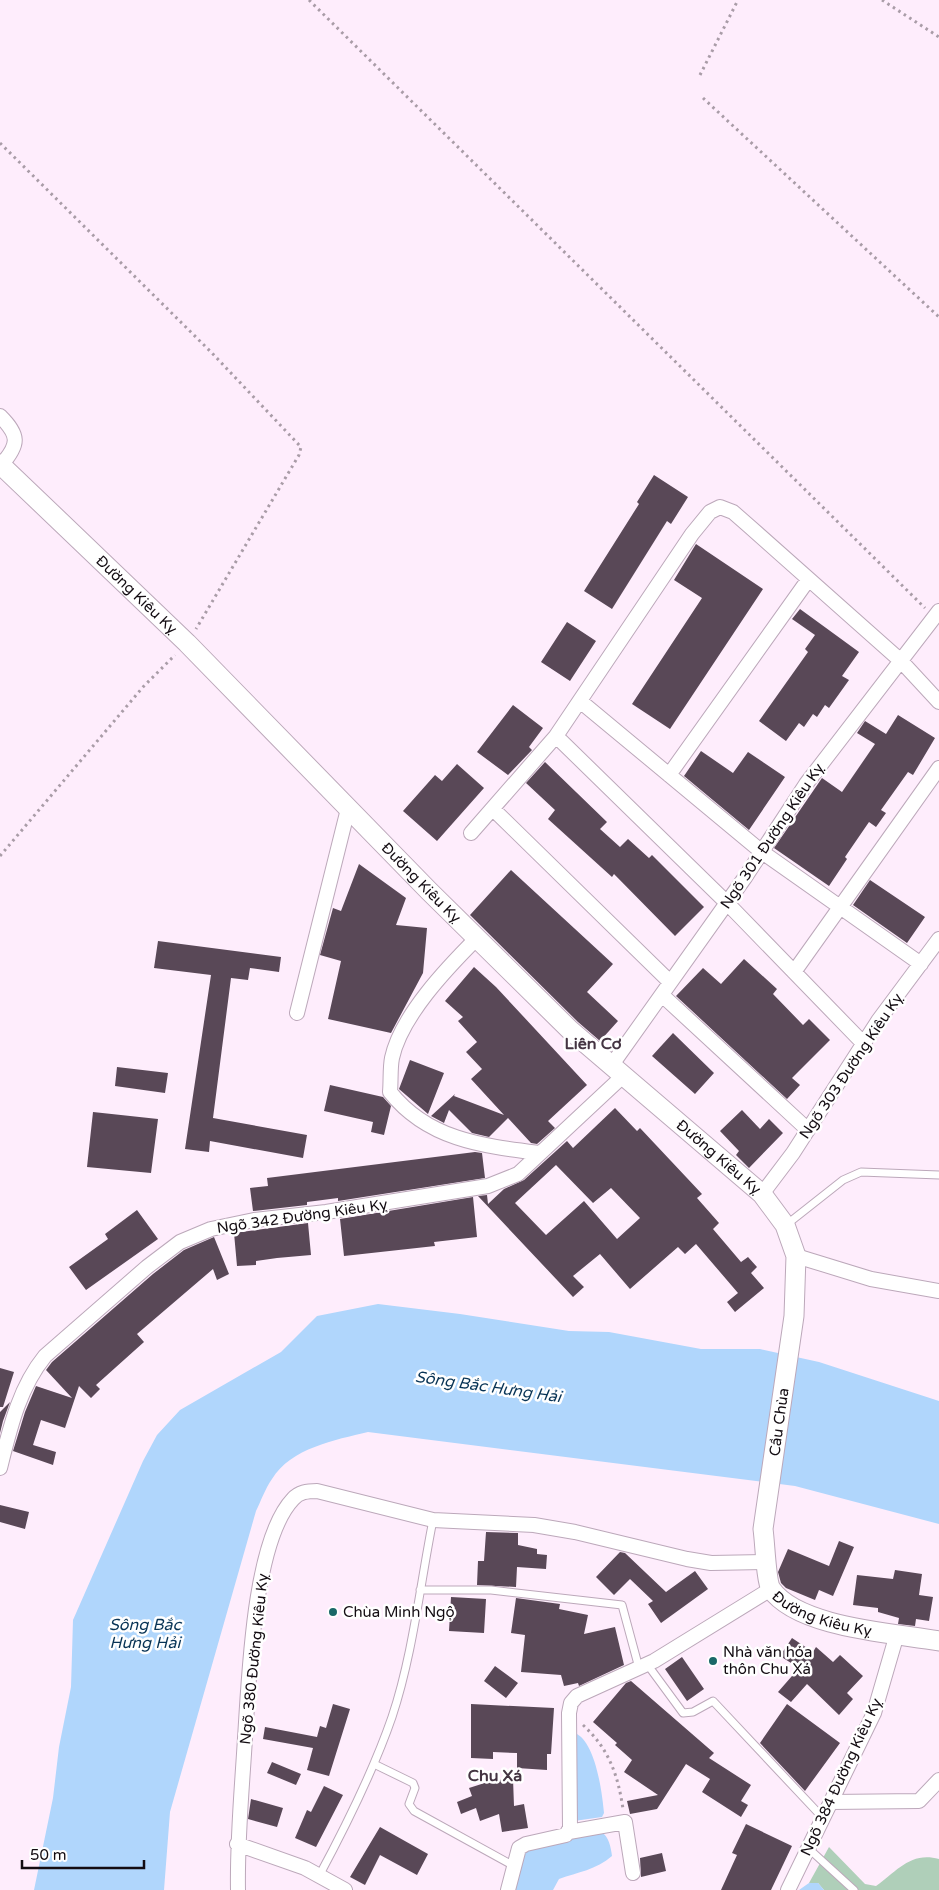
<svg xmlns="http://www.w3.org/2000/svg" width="939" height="1890" font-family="'Varela Round',sans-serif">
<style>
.green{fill:#afcfb9}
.water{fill:#b0d6fc}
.building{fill:#594857;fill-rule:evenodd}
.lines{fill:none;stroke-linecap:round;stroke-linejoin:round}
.lane-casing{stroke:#bca8ba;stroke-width:9}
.street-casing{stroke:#bca8ba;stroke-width:16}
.secondary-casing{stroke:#bca8ba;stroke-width:21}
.path{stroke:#a99ca7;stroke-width:3;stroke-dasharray:2.5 4;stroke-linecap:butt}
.lane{stroke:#fff;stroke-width:7}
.street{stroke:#fff;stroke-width:14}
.secondary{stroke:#fff;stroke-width:19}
.poi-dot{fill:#1a6868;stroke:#fff;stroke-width:2}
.labels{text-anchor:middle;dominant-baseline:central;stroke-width:5;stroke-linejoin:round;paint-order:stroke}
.street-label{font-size:15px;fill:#130c12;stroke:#fff}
.poi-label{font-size:15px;fill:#130c12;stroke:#fff;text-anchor:start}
.neighbourhood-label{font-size:16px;font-weight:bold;fill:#443442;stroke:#fff}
.water-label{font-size:16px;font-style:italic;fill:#083456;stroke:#fff}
</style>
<rect width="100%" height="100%" fill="#feedfc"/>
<path class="green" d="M829,1847L865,1884L876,1886C897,1871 911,1851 939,1859V1890H824L818,1883H809Z"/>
<path class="water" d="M378,1304L460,1314L569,1331L609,1332L701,1349H760L819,1362L939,1401V1524L795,1486L368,1432C335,1440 291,1448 272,1479C265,1489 261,1501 256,1511L170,1812L164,1890H34L53,1798L59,1747L71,1687L73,1620L143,1461L157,1435L180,1410L281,1352L317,1316Z
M577,1734C596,1745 602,1792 604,1813L602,1817L574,1821Z
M601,1832C609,1836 611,1848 612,1856C596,1870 578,1872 559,1879L553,1890H514L525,1847Z
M809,1883H818L824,1890H799Z"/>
<path class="building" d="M654,475L688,497L671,524L667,521L612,609L584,591L639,504L637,502Z
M696,544L763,589L670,729L632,704L702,598L674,580Z
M800,609L859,652L842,676L849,680L829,708L825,705L817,717L813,714L804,727L799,723L786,741L759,721L808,652L805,649L815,635L792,619Z
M567,622L596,641L570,681L541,662Z
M513,705L543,728L529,747L532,750L508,775L477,752Z
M898,715L935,738L913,775L908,772L881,810L886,813L876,827L869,822L845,857L847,859L829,886L774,848L822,778L842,792L875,744L857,733L865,721L886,734Z
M701,751L733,773L748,752L785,777L749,830L684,776Z
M545,762L607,822L600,829L620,847L628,839L649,858L652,855L704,907L675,936L614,874L612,877L548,819L555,810L526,783Z
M457,764L484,788L437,841L403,811L435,775L442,781Z
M359,864L406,898L396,925L427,928L423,973L391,1033L328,1019L341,961L320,955L333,908L341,911Z
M511,870L613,964L587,992L618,1021L600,1041L578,1022L470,915Z
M870,880L925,917L907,943L853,905Z
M158,941L281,957L279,972L250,968L248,980L231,978L213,1118L307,1135L303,1158L210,1141L209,1152L185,1149L211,975L154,968Z
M744,959L777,989L773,994L803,1025L809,1019L830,1040L792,1078L800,1085L787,1099L676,996L703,968L721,984Z
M474,967L496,987L587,1085L548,1121L555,1128L537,1144L531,1143L508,1118L489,1137L472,1133L449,1110L444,1123L431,1116L455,1094L454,1096L504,1115L471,1079L482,1069L466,1052L477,1042L458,1021L463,1017L445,1001Z
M673,1033L714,1073L695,1094L652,1056Z
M410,1060L444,1073L428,1114L399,1089Z
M117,1067L168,1073L165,1093L115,1086Z
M330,1085L383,1097L391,1106L384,1135L371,1132L373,1122L324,1111Z
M615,1108L637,1131L640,1128L702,1194L697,1198L719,1223L713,1229L741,1262L748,1257L757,1267L751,1273L764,1288L735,1312L727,1302L738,1293L696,1244L685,1254L678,1247L630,1289L600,1254L573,1276L584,1287L573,1297L478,1196L487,1195L488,1204L504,1189L524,1180L567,1141L573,1148ZM556,1165L593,1203L611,1188L640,1218L617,1239L584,1201L546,1235L515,1203Z
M742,1110L760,1129L769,1119L783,1133L749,1168L736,1155L739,1151L720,1131Z
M93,1112L158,1119L151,1173L87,1167Z
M475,1152L482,1153L485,1178L338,1201V1198L307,1202V1205L253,1211L250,1188L268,1186L267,1178Z
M473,1197L477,1237L434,1242L435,1246L344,1256L340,1219Z
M137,1210L158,1239L86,1290L69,1267L108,1239L105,1234Z
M308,1223L311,1255L277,1258L256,1261V1265L237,1266L234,1233Z
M214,1237L229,1274L217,1280L213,1269L137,1334L144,1342L96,1385L100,1389L91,1398L79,1386L65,1428L41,1420L33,1445L56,1452L53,1465L13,1451L25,1412L36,1386L72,1398L46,1370L52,1362L153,1274L184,1250Z
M0,1368L14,1372L3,1407H0Z
M10,1402L3,1421L0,1433V1412Z
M0,1505L29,1512L25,1529L0,1522Z
M486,1532L518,1533V1545L537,1549V1554L547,1555L546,1569L517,1567L516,1587L477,1585L478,1561H484Z
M839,1541L854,1547L833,1596L819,1590L815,1600L786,1588L781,1583L778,1572L788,1549L829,1566Z
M620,1552L625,1553L666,1592L695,1571L708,1589L661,1623L648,1604L653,1601L630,1579L614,1595L596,1577Z
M895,1570L922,1574L919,1595L933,1597L929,1621L916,1619L915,1626L898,1624L899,1618L878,1612V1608L853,1605L857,1575L893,1579Z
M451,1597L486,1599L484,1633L449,1631Z
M516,1598L560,1604L559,1609L588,1615L584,1634L615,1627L624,1665L579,1686L578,1683L564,1686L561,1675L521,1672L525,1635L511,1633Z
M792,1638L813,1652L816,1647L833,1662L840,1655L863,1676L847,1693L853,1699L839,1715L807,1684L791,1702L778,1692L799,1668L780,1656Z
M682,1657L704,1689L687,1701L665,1669Z
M495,1666L518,1683L506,1698L484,1681Z
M631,1681L714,1753L709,1758L751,1785L741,1801L748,1805L741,1817L702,1792L710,1779L686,1764L657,1809L630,1814L627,1801L658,1795L624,1772L632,1760L615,1745L617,1743L593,1722L626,1683Z
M333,1704L350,1709L329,1776L307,1770L313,1748L263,1739L265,1727L317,1737L320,1726L326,1728Z
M471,1704L554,1708L551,1754H547V1770L517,1768V1753L493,1752V1759L471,1758Z
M787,1704L840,1743L805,1791L760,1743Z
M272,1762L301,1774L296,1785L267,1773Z
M513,1779L514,1806L524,1804L528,1828L502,1832L499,1814L480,1821L476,1808L461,1814L457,1802L472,1796L469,1788L494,1780Z
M324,1786L343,1795L316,1847L295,1838L307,1810L311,1812Z
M251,1799L283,1808L277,1827L248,1819Z
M746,1824L792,1846L771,1890H721L737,1855L732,1853Z
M380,1827L428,1854L417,1875L380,1855L365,1885L350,1877Z
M662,1853L666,1871L641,1877L640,1858Z"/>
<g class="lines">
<g class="lane-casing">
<path id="lane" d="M786,1225L843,1180L861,1172L939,1175
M420,1590H491L622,1605L639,1668
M647,1664L683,1713L693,1712L713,1701L823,1818
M374,1764L413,1783L415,1788L409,1804L414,1811L514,1866
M808,1848L854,1890
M319,1876C347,1824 373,1772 392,1717C413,1654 420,1585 433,1520"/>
</g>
<g class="street-casing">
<path id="street" d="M0,416C19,435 20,444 1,465
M580,701L762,852L921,964
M669,775L808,580
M493,809L670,982
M471,833L556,736
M477,938C447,968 401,1016 392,1058C390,1068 391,1081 390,1092C428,1140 483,1146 540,1153
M794,972L939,768
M662,995L808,1130
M297,1013L348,809
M863,1043L727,903L556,736L692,534L710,512L720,507L733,512L749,526L901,661L939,702
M611,1066L746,876L806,784L939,611
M762,1194L793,1153L878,1021L939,939
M796,1256L871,1279L939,1291
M0,1468C10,1428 19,1388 45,1356L147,1267L180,1242L211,1229L254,1220L326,1212L488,1186L518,1174L623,1076
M831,1802L919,1801L939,1780
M569,1832L625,1822L633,1873
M237,1844L305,1868L345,1890
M238,1890C237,1839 242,1789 245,1738C249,1680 253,1541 293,1499C299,1492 307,1491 317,1491L433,1520L534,1525L575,1532L687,1559L711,1563L768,1562
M508,1890L519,1848L526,1844L566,1835L570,1828L569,1713L571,1703L577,1696L654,1661L771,1589
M788,1890L874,1713L897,1634"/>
</g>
<g class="secondary-casing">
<g id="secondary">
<path id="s1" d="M0,464L187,643L429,891L570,1030L762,1194L785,1225L796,1256L794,1316L763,1529C765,1542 766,1581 771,1589C798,1628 895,1633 939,1641"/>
</g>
</g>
<path class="path" d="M309,0L925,608
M882,0L939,37
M700,75L738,0
M703,98L939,317
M0,143L212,353L301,447L299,455L196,629
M0,856L143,687L175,655
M583,1725C609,1749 618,1775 623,1809"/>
<use href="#lane" class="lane"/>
<use href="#street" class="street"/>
<use href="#secondary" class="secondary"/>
</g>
<g class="poi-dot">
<circle cx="333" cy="1612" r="5"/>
<circle cx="713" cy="1661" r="5"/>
</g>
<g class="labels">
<g class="street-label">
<text stroke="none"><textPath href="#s1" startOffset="189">Đường Kiêu Kỵ</textPath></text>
<text transform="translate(772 836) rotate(-56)">Ngõ 301 Đường Kiêu Kỵ</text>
<text stroke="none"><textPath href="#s1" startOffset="594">Đường Kiêu Kỵ</textPath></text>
<text transform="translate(851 1066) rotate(-56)">Ngõ 303 Đường Kiêu Kỵ</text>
<text stroke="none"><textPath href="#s1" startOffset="999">Đường Kiêu Kỵ</textPath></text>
<text transform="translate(302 1216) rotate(-8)">Ngõ 342 Đường Kiêu Kỵ</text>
<text transform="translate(779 1422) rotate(-82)">Cầu Chùa</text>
<text stroke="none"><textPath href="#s1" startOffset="1522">Đường Kiêu Kỵ</textPath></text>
<text transform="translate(254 1659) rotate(-84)">Ngõ 380 Đường Kiêu Kỵ</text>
<text transform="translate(841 1777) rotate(-65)">Ngõ 384 Đường Kiêu Kỵ</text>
</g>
<g class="poi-label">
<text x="343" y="1612">Chùa Minh Ngộ</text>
<text x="723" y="1652">Nhà văn hóa<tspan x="723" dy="17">thôn Chu Xá</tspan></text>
</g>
<g class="neighbourhood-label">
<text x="593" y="1044">Liên Cơ</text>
<text x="495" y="1776">Chu Xá</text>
</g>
<g class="water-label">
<text transform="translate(488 1387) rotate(8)">Sông Bắc Hưng Hải</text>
<text x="145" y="1625">Sông Bắc<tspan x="145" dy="18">Hưng Hải</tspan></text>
</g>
</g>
<path d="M22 1860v8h122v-8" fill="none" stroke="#130c12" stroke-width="2.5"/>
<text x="30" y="1860" font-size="15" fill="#130c12" stroke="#ffffff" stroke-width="4" paint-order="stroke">50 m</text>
</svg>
